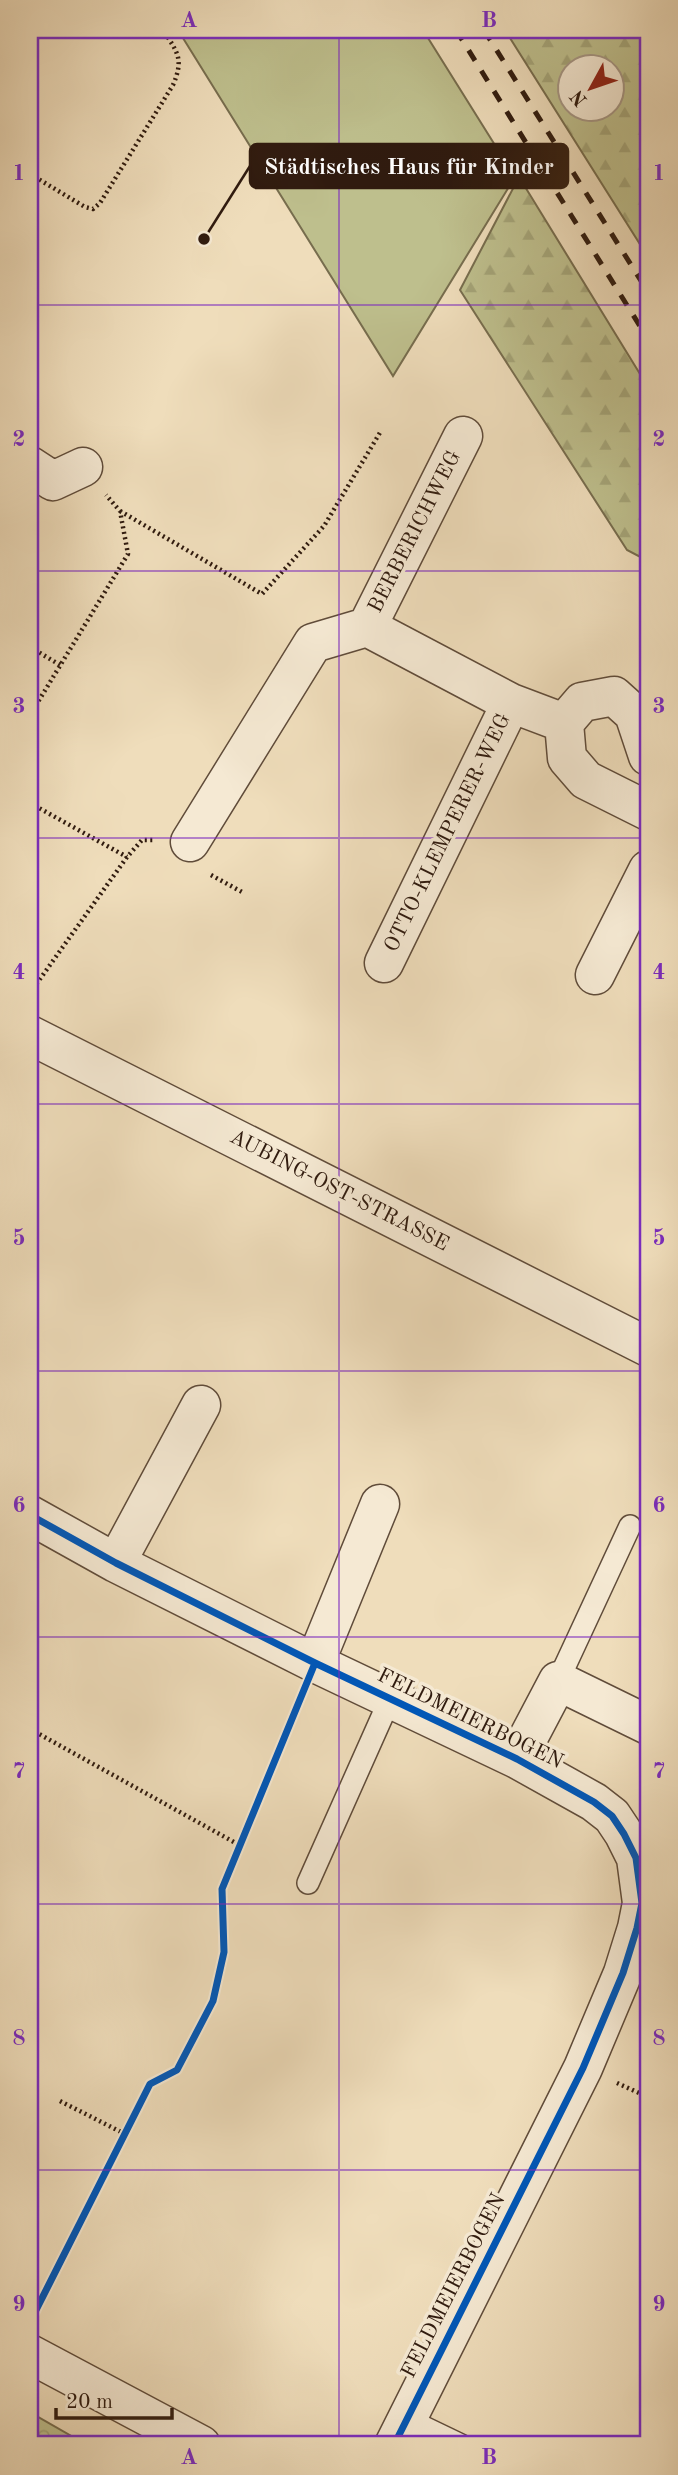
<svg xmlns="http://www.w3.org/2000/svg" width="678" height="2475" font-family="'Old Standard TT',serif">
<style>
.grass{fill:#bebf8d;stroke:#776d4e;stroke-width:2}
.forest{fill:url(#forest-firs);stroke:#776d4e;stroke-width:2;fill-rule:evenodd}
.park{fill:url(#park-crowns);stroke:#776d4e;stroke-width:2}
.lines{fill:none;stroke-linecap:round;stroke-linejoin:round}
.service-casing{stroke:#604c3a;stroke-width:24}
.minor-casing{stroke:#604c3a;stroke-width:41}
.path{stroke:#301b0f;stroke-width:4.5;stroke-dasharray:2 3.5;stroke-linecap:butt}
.service{stroke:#f5e9d3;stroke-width:21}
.minor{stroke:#f5e9d3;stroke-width:38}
.rail{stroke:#301b0f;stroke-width:5;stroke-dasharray:12 12;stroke-linecap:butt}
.cycleway-casing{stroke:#f5e9d3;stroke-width:11}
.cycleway{stroke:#0057b8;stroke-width:7}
.grid{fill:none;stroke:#7b2cbf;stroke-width:2;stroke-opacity:0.55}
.labels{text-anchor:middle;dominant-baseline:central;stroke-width:7;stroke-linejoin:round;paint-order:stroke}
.street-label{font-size:21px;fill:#301b0f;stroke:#f5e9d3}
.leader{fill:none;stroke:#301b0f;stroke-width:2.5}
.callout-dot{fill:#301b0f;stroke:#f5e9d3;stroke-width:2.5}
.callout{fill:#301b0f;stroke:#301b0f;stroke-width:2.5}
.callout-label{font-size:23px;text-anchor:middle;font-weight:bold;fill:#fff}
.neatline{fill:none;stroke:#7b2cbf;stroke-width:2.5}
.grid-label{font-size:23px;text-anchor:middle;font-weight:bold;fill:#7b2cbf}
</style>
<defs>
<pattern id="forest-firs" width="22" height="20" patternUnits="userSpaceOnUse" patternTransform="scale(1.75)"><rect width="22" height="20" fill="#bebf8d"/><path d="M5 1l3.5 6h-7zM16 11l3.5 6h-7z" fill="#a4a478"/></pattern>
<pattern id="park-crowns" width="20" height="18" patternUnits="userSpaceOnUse" patternTransform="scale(1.75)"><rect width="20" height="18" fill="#bebf8d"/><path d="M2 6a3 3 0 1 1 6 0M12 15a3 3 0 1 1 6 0" fill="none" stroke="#a4a478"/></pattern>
</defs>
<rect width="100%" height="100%" fill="#efddbb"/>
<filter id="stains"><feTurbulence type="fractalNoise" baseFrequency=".00286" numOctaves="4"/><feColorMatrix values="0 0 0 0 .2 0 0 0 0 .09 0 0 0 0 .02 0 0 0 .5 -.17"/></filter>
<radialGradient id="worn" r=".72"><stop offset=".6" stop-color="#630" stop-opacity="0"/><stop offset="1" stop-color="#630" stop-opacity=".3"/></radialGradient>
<path class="grass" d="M178,30H423L515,177L393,376Z"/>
<path class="forest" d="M505,30H648V257ZM570,66H612V108H570Z
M519,177L648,387V561L627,550L460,290Z"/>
<path class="park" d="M30,2413L38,2417L87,2445H30Z"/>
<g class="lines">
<g class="service-casing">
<path id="service" d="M558,1681L630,1526
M308,1883L390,1699
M407,2419L461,2445"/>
</g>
<g class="minor-casing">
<path id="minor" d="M30,466L53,481L83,467
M367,627L463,436
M648,756L634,714L614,696L582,702L564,723L567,758L586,780L648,811
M190,842L313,643L367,627L511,703L564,723
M384,963L511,703
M595,975L648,870
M30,1035L648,1347
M30,1515L116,1563L315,1663L517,1759L594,1802L612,1816L624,1834L636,1858L642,1903L637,1928L623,1973L583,2068L394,2445
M116,1563L201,1405
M315,1663L380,1504
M517,1759L558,1681L648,1725
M30,2354L201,2445"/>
</g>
<path class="path" d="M30,174L85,207L93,209L100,203L173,85C184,59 178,53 163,30
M120,511L262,594L324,526L381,431
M30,647L60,665
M30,715L128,554L120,511L106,495
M30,803L127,857
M211,875L242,892
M30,993L127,857L142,840H154
M30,1729L241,1846
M617,2083L648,2097
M60,2101L125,2134"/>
<use href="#service" class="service"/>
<use href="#minor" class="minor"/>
<path class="rail" d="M456,30L648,339
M484,30L648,292"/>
<g class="cycleway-casing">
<path id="cycleway" d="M30,1515L116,1563L315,1663L517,1759L594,1802L612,1816L624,1834L636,1858L642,1903L637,1928L623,1973L583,2068L394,2445
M30,2322L150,2084L177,2070L213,2001L224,1952L222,1889L315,1663"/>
</g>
<use href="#cycleway" class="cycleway"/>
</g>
<path class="grid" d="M339,30V2445M30,305H648M30,571H648M30,838H648M30,1104H648M30,1371H648M30,1637H648M30,1904H648M30,2170H648"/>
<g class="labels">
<g class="street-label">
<text transform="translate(415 532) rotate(-63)">BERBERICHWEG</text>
<text transform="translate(448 833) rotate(-64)">OTTO-KLEMPERER-WEG</text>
<text transform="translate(339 1191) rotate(27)">AUBING-OST-STRASSE</text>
<text transform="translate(470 1719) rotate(26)">FELDMEIERBOGEN</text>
<text transform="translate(454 2286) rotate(-63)">FELDMEIERBOGEN</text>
</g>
</g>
<path class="leader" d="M204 239L250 166"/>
<circle class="callout-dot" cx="204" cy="239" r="7"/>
<rect class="callout" x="250" y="144" width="318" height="44" rx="7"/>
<g class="callout-label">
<text x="409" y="174">Städtisches Haus für Kinder</text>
</g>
<rect width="678" height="2475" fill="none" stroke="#efddbb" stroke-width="77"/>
<g transform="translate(591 88) rotate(230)"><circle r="33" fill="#f5e9d3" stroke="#a69785" stroke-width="2"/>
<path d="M0-5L12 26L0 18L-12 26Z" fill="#8f2418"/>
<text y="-10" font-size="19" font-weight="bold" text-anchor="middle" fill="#301b0f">N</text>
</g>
<path d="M56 2408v10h116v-10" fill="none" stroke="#301b0f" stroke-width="3.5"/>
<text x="66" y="2408" font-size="21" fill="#301b0f" stroke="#f5e9d3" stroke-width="5" paint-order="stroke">20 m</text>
<rect x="38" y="38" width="602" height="2398" class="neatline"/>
<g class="grid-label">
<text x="189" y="27">A</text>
<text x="489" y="27">B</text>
<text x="19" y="180">1</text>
<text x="659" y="180">1</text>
<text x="19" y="446">2</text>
<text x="659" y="446">2</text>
<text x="19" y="713">3</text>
<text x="659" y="713">3</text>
<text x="19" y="979">4</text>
<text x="659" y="979">4</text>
<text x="19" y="1245">5</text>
<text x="659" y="1245">5</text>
<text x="19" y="1512">6</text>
<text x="659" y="1512">6</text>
<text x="19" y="1778">7</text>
<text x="659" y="1778">7</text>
<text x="19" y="2045">8</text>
<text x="659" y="2045">8</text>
<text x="19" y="2311">9</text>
<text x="659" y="2311">9</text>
<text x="189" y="2464">A</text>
<text x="489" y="2464">B</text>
</g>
<rect width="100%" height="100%" filter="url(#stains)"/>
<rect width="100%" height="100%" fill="url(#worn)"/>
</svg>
